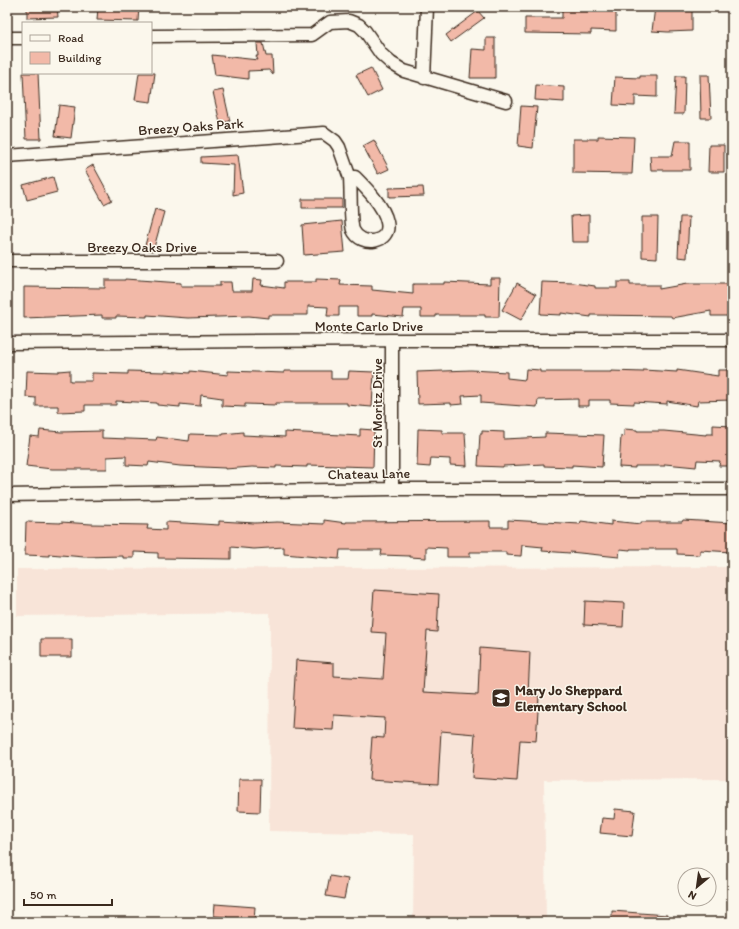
<svg xmlns="http://www.w3.org/2000/svg" width="739" height="929" font-family="Itim,sans-serif">
<style>
.built{fill:#f8e4d8}
.building{fill:#f2b9a8;stroke:#3b2a1e}
.lines{fill:none;stroke-linecap:round;stroke-linejoin:round}
.street-casing{stroke:#3b2a1e;stroke-width:15}
.street{stroke:#fbf7ec;stroke-width:12}
.labels{text-anchor:middle;dominant-baseline:central;stroke-width:3;stroke-linejoin:round;paint-order:stroke}
.street-label{font-size:14px;fill:#3b2a1e;stroke:#fbf7ec}
.poi-label{font-size:14px;font-weight:bold;fill:#3b2a1e;stroke:#fbf7ec;text-anchor:start}
</style>
<rect width="100%" height="100%" fill="#fbf7ec"/>
<filter id="ink" filterUnits="userSpaceOnUse"><feTurbulence type="fractalNoise" baseFrequency=".025" numOctaves="2"/><feDisplacementMap in="SourceGraphic" scale="8" xChannelSelector="R" yChannelSelector="G"/><feConvolveMatrix kernelMatrix="1 2 1 2 8 2 1 2 1" color-interpolation-filters="sRGB"/></filter>
<g filter="url(#ink)">
<path class="built" d="M732,567V779L544,780L546,922H413L414,834L269,831L270,613L17,616V569Z"/>
<path class="building" d="M27,7H57L58,17L27,18Z
M98,7H139L138,21L97,20Z
M562,7H616V31L591,30V34L525,33V18H562Z
M655,7H692V31L668,32L652,31Z
M478,11L484,18L451,42L446,35Z
M486,38H495V78H470L472,49L486,50Z
M257,43H263L266,56H272L273,75L269,70L248,71V79L215,75L212,55L258,60L256,56H258Z
M371,68L382,90L368,97L356,75Z
M23,73H38L41,139H26Z
M139,73H155L151,102L135,100Z
M700,75H709L711,118H701Z
M640,76H657V97L635,96V106L613,105L615,77L640,78Z
M676,76H685L684,114H674Z
M536,85L564,87V102L535,100Z
M223,90L230,121L220,123L213,92Z
M59,105L75,107L71,138L55,136Z
M521,106L537,107L533,148L518,146Z
M598,136L634,137L632,174L573,173V139H598Z
M374,140L389,169L378,174L363,146Z
M675,141H690V170H651L650,156H672Z
M709,145H724V172H708Z
M238,155L243,193L233,195L234,165L201,163V157Z
M93,165L112,200L104,204L85,170Z
M53,177L57,192L27,200L23,185Z
M423,187L424,196L389,197V188Z
M302,199H342V208H302Z
M155,209L164,212L153,251L144,249Z
M589,215V242H572L571,216Z
M642,217H658L657,258L642,257Z
M680,217H689L687,258L678,257Z
M342,221L345,252L304,255L302,225Z
M490,278H500L499,317H485V315H436V317H421V309H404L403,317L372,314V316H357V307H339V316H327L328,307L308,306V315H268V318L249,316L188,318L147,315V317L116,316V318H102V315L24,318V287L105,288V280H125V279L181,283V286H220V282H231L232,291H252L253,279L262,280L261,285L284,288V282H316V279L341,280L340,285L372,286V290L413,294V284H444V282L490,284Z
M542,282L574,283L595,286V288H617V282H630V285H659V289L687,284H728V316H711V311L672,318L671,316L591,315V317L561,313V315L540,314Z
M517,283L536,294L521,320L502,310Z
M526,369L540,370V372H611V371L643,372V370L677,372V370L718,376V370H732V400L698,401L697,406L667,401V404L634,402V404L610,403V400H589V406H578V399L538,400L537,407L481,403V395L462,396L463,404L451,405V403L418,404L417,372L471,370L507,372V378L525,380Z
M70,370V381H92V373L128,374V371L165,372V371L190,373V371L228,375V371L284,373V371H331V379H348L349,371L374,372L372,407L347,405V403H276V405L245,404V407L222,406V398L201,395L200,406L180,404V407L157,405V403L116,401V405H85V411L58,412V406H36V398L26,397L27,371L58,372V371Z
M713,425L732,426L731,466H719L720,461L697,460L696,467L665,464V466H635V468L619,467L621,436L624,437V429L637,430V431H664L706,435V434H713Z
M360,429L374,430L373,467L307,465V467L276,466V468L252,467L225,469V468L180,466L149,462L148,466L126,465V456L107,457V469H52L26,466L30,436L39,437L40,430L61,432L102,431V438L156,440L157,437L189,441L190,434L223,435V434L243,432V435L285,437V432L360,436Z
M418,429L442,430V433H465L467,466L450,465V459L431,458L430,467L417,466Z
M482,431L504,432V439L545,437V433L604,435L602,467L572,465V467L544,466V464L503,466V467L478,466L480,434H482Z
M324,520L346,523V522L490,521V527H508V520L580,524L581,521L611,525V521L641,524V522H682L683,520L732,523V552L700,550V555L677,554V549H630V550L620,549L619,557L570,552V553L542,551L543,547L522,545L521,556L506,555V552H470V557H447V548L426,547V558L410,557V556L381,555L382,550H340L339,559L284,554V547L254,549L231,547V559L158,558V553L134,552V558H123V556L84,557L49,554V556L25,555L26,522L61,523V522L91,524L148,525L147,529L166,530V522L219,525V521L255,523L277,522L324,524Z
M374,590L439,594L437,632L427,631L423,692L478,695L480,648L530,652L528,695L539,696L536,741L520,740L517,781L472,778L475,734L441,731L438,784L369,780L372,737L384,738L385,718L334,715L333,730L292,728L296,660L334,663V676L383,679L386,633L371,632Z
M585,601L624,603L623,627L584,625Z
M41,639H72V657H41Z
M239,779H261L260,812L238,811Z
M615,809L635,811L632,836L600,833L602,818L614,819Z
M330,876L348,879L344,899L326,896Z
M215,904L255,907L254,922H226L227,917L214,916Z
M612,911L667,915V922H612Z"/>
<g class="lines">
<g class="street-casing">
<path id="street" d="M151,36L312,35L330,22L349,21L359,25L365,31L381,54L391,63L404,71L506,101
M7,38H23
M424,78L427,7
M7,156L324,133L335,141L339,147L350,178
M355,177C366,188 384,206 387,222C392,243 361,248 353,230C350,222 351,189 350,178Z
M7,261H277
M7,343L392,340H732
M392,489V340
M7,495L392,489H732"/>
</g>
<use href="#street" class="street"/>
</g>
</g>
<defs>
<g id="school-square" transform="scale(1)"><rect x="-9" y="-9" width="18" height="18" rx="4" fill="#3b2a1e" stroke="#fbf7ec"/><path d="M0-5L7-2L0 1L-7-2ZM-4 1L0 2.5L4 1V4Q0 6-4 4Z" fill="#fff"/></g>
</defs>
<g fill-rule="evenodd">
<use href="#school-square" x="501" y="698"/>
</g>
<g class="labels">
<g class="street-label">
<text transform="translate(191 127) rotate(-4)">Breezy Oaks Park</text>
<text x="142" y="247">Breezy Oaks Drive</text>
<text x="369" y="326">Monte Carlo Drive</text>
<text transform="translate(377 403) rotate(-90)">St Moritz Drive</text>
<text transform="translate(369 474) rotate(-1)">Chateau Lane</text>
</g>
<g class="poi-label">
<text x="515" y="690">Mary Jo Sheppard<tspan x="515" dy="16">Elementary School</tspan></text>
</g>
</g>
<rect width="739" height="929" fill="none" stroke="#fbf7ec" stroke-width="24"/>
<rect x="12" y="12" width="715" height="905" fill="none" stroke="#3b2a1e" stroke-width="1.5" filter="url(#ink)"/>
<rect x="22" y="22" width="130" height="52" fill="#fbf7ec" stroke="#aea59a"/>
<rect x="30" y="35" width="20" height="6" fill="#fbf7ec" stroke="#aea59a"/>
<text x="58" y="42" font-size="12" fill="#3b2a1e">Road</text>
<rect x="30" y="52" width="20" height="12" fill="#f2b9a8" stroke="#aea59a"/>
<text x="58" y="62" font-size="12" fill="#3b2a1e">Building</text>
<g transform="translate(697 887) rotate(209)"><circle r="19" fill="#fbf7ec" stroke="#aea59a"/>
<path d="M0-3L7 15L0 10L-7 15Z" fill="#3b2a1e"/>
<text y="-6" font-size="11" font-weight="bold" text-anchor="middle" fill="#3b2a1e">N</text>
</g>
<path d="M24 899v6h88v-6" fill="none" stroke="#3b2a1e" stroke-width="2"/>
<text x="30" y="899" font-size="12" fill="#3b2a1e" stroke="#fbf7ec" stroke-width="3" paint-order="stroke">50 m</text>
</svg>
